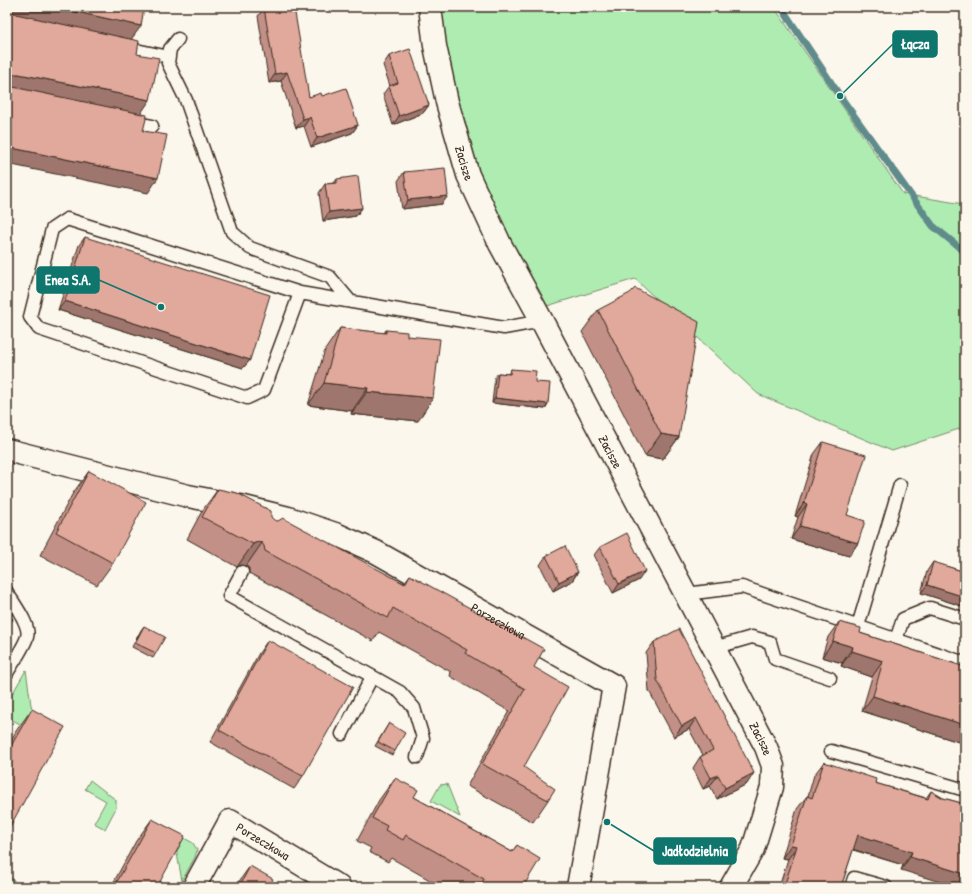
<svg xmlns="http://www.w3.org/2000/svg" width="972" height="894" font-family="'Patrick Hand',sans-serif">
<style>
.green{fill:#afecb2;stroke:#758b68}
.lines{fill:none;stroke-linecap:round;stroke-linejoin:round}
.stream{stroke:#618b8b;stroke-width:7}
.service-casing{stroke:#3b2a1e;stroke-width:15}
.minor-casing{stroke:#3b2a1e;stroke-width:25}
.service{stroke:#fbf7ec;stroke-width:12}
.minor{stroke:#fbf7ec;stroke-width:22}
.wall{fill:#c29086;stroke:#3b2a1e}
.shaded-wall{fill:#9e766d;stroke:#3b2a1e}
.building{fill:#e1a89c;stroke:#3b2a1e}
.labels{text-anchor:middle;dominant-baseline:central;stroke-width:4;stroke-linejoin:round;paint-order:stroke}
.street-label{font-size:13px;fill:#3b2a1e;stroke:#fbf7ec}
.leader{fill:none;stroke:#0f766e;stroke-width:1.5}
.callout-dot{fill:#0f766e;stroke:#fbf7ec;stroke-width:1.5}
.callout{fill:#0f766e;stroke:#0f766e;stroke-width:1.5}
.callout-label{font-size:14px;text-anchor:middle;font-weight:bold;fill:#fff}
</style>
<rect width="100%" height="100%" fill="#fbf7ec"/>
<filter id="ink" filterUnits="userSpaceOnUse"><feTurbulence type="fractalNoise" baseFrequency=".025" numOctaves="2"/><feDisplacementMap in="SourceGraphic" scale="8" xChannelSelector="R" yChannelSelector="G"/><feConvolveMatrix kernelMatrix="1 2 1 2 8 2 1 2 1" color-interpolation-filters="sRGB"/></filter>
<g filter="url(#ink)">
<path class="green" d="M438,7H774L903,194L963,204L965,206V427L892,451L758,394L635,279L547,306L495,216L466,142Z
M26,670L31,705L42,736L9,718L7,712V703Z
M90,780L116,800V808L105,829L94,823L106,801L85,789Z
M447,784L460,817L431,801L440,785Z
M173,832L193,843L197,850L195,857L182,881Z
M7,876L13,879L18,887H7Z"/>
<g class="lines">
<path class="stream" d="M781,7L840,96L933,226L965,252"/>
<g class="service-casing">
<path id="service" d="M178,39L170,49L168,63L186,100L232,232L250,248L330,277L351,302
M122,47L169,57
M130,122L152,126
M300,293L264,390L247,398L39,329L30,317L52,229L67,219L300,293L504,328L542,321
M242,572L229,596L400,692L414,708L423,738L417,757
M7,592C13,603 31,625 27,637C24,647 12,664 7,673
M686,594L742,587L965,663
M858,626L900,485
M896,640L903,619L930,608L965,619
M714,648L752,637L770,642L775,659L830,678
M342,734L372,677
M831,751L965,790
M851,887L854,878L886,887"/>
</g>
<g class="minor-casing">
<g id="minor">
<path id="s1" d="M430,7L435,46L447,102L468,175L500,244L542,321L766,747L773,766L772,787L753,849L731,887"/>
<path id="s2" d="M7,450L188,496L240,506L288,518L338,535L376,552L614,686L578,887"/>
<path id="s3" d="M194,887L230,821L339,887"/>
</g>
</g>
<use href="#service" class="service"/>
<use href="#minor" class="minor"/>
</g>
<path class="wall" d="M264,8L309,97L322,96L358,125L352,133L311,147L304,126L296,128L281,81L269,83L258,16Z
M389,56L429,105L423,113L393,125L383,94L389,86H390L383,65Z
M404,172L442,204L402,209L398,181Z
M337,179L362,208L356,216L323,221L319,193L325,184L334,183Z
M85,237L250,360L243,368L58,310L79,245Z
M598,310L679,437L663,459L645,456L582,332Z
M340,328L384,333L386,330L407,336L418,421L351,414L352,411L308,405L325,350Z
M511,369L535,382L545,409L492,403L495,377L498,373L508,374Z
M823,442L847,515L858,543L849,556L791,539L798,517L795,516L814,454Z
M89,471L113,563L97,585L40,555L73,493Z
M218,489L271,517L274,520L404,583L410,575L534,667L524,767L548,800L533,822L467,786L509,711L450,676L451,672L379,632L373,641L249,573V568L246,566L241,565L237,567L187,539L202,511Z
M600,547L639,580L613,593L594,555Z
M546,556L578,572L572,581L553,591L540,565Z
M933,562L965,572V607L921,593L927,571Z
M839,622L860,633L965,667V744L862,711L872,677L841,666L842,663L822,657L828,637Z
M144,626L156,653L153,658L132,647L141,630Z
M268,640L303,776L294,789L210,742L259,653Z
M654,642L747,784L717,799L710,786L703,789L693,768L700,757L703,755L689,729L674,737L649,691L646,653Z
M32,709L7,832V748L16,731Z
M389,723L395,751L392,755L375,746Z
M824,762L875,783L926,798L931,791L943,798L965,804L901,870L903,865L853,850L841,887H779L788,859L782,858L797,809L807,796H808L814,775Z
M395,778L414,797L512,852L517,845L523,887H442L391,858L388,862L369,852L371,848L357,841L379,800Z
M152,819L157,887H111L136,841Z
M250,866L270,885L273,887H235Z"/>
<path class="shaded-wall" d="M9,7H54L141,26L130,41L9,15Z
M287,72L281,81L269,83L275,74Z
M15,74H19L150,100L139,116L7,89L10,79Z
M429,105L423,113L393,125L399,116Z
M310,117L304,126L296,128L303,119Z
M358,125L352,133L311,147L317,138Z
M7,147L158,178L148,193L7,164Z
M448,196L442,204L402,209L408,200Z
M362,208L356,216L323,221L329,212Z
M65,301L250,360L243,368L58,310Z
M324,383L368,388L352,411L308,405Z
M367,392L433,398L418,421L351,414Z
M495,398L548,404L545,409L492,403Z
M661,434L679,437L663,459L645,456Z
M804,503L807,504L798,517L795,516Z
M800,526L858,543L849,556L791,539Z
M257,542L262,543L246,566L241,565L237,567L253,544Z
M645,571L639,580L613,593L619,584Z
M578,572L572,581L553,591L559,582Z
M927,585L965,597V607L921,593Z
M833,641L853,647L842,663L822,657Z
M852,651L883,661L872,677L841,666Z
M873,696L965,725V744L862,711Z
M696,718L689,729L674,737L682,726Z
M754,773L747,784L717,799L725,788Z
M718,775L710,786L703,789L711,778Z
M858,835L912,852L903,865L849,848Z
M791,845L797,846L788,859L782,858Z
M910,857L965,874V887H956L901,870Z"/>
<path class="building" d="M7,7H11L12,12L16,14L139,41L137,54L159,58L150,100L19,74H15L10,79L11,84L13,87L147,115L143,131L167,135L158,178L7,147Z
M54,7H144L141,26Z
M267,7H294L309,97L321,93L322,96L346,88L358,125L317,138L310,117L303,119L287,72L275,74L264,8Z
M410,49L429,105L399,116L389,86L398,83L389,56Z
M445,168L448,196L408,200L404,172Z
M358,176L362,208L329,212L325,184L337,183V179Z
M85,237L270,295L250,360L65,301Z
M635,288L699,322L679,437L661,434L598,310L630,293Z
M340,328L386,333V330L407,332V336L440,339L433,398L367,392L368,388L324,383Z
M511,369L536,371L535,382L550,383L548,404L495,398L498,373L510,374Z
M823,442L866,455L847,515L865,521L858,543L800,526L807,504L804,503Z
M7,459L12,462L7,472Z
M89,471L146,502L113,563L56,532Z
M218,489L237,493L271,511V517L274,520L278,521L283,518L405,584L410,575L544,649L534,667L568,687L524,767L555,789L548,800L482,764L525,689L465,653L467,650L393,608L388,618L265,551L264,546L262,543L257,542L253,544L202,517Z
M627,533L645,571L619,584L600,547Z
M565,546L578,572L559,582L546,556Z
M933,562L965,572V597L927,585Z
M7,616L13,619L7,629Z
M839,622L861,628L860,633L965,667V725L873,696L883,661L852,651L853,647L833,641Z
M144,626L165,637L156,653L135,643Z
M679,629L754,773L725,788L718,775L711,778L700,757L713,750L696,718L682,726L657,680L654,642Z
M268,640L353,687L303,776L219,730Z
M32,709L65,727L7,832V753Z
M389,723L405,733L395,751L378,742Z
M824,762L876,779L875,783L928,799L931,791L943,798L965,804V874L910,857L912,852L858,835L841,887H784L797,846L791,845L807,796L812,798Z
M395,778L418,790L414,797L512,852L517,845L540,859L523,887H488L482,883L484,879L406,835L403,840L385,830L387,826L372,818Z
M152,819L185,836L157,887H114Z
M250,866L273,879L270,885L273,887H239Z"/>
</g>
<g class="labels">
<g class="street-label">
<text stroke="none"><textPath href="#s1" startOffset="160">Zacisze</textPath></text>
<text stroke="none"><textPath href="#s1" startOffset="484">Zacisze</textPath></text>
<text stroke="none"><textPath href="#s2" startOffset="524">Porzeczkowa</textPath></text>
<text stroke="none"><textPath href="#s1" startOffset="808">Zacisze</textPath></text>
<text stroke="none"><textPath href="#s3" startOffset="114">Porzeczkowa</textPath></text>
</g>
</g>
<path class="leader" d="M840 96L893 44M161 307L99 280M607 822L654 851"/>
<g class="callout-dot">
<circle cx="840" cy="96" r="4"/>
<circle cx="161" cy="307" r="4"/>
<circle cx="607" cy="822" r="4"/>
</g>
<g class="callout">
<rect x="893" y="31" width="44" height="26" rx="4"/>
<rect x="37" y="267" width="62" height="26" rx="4"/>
<rect x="654" y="838" width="82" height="26" rx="4"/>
</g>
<g class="callout-label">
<text x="915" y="49">Łącza</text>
<text x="68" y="285">Enea S.A.</text>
<text x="695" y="856">Jadłodzielnia</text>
</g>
<rect width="972" height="894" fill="none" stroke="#fbf7ec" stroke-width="24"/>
<rect x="12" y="12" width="948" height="870" fill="none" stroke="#3b2a1e" stroke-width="1.5" filter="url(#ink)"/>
</svg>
